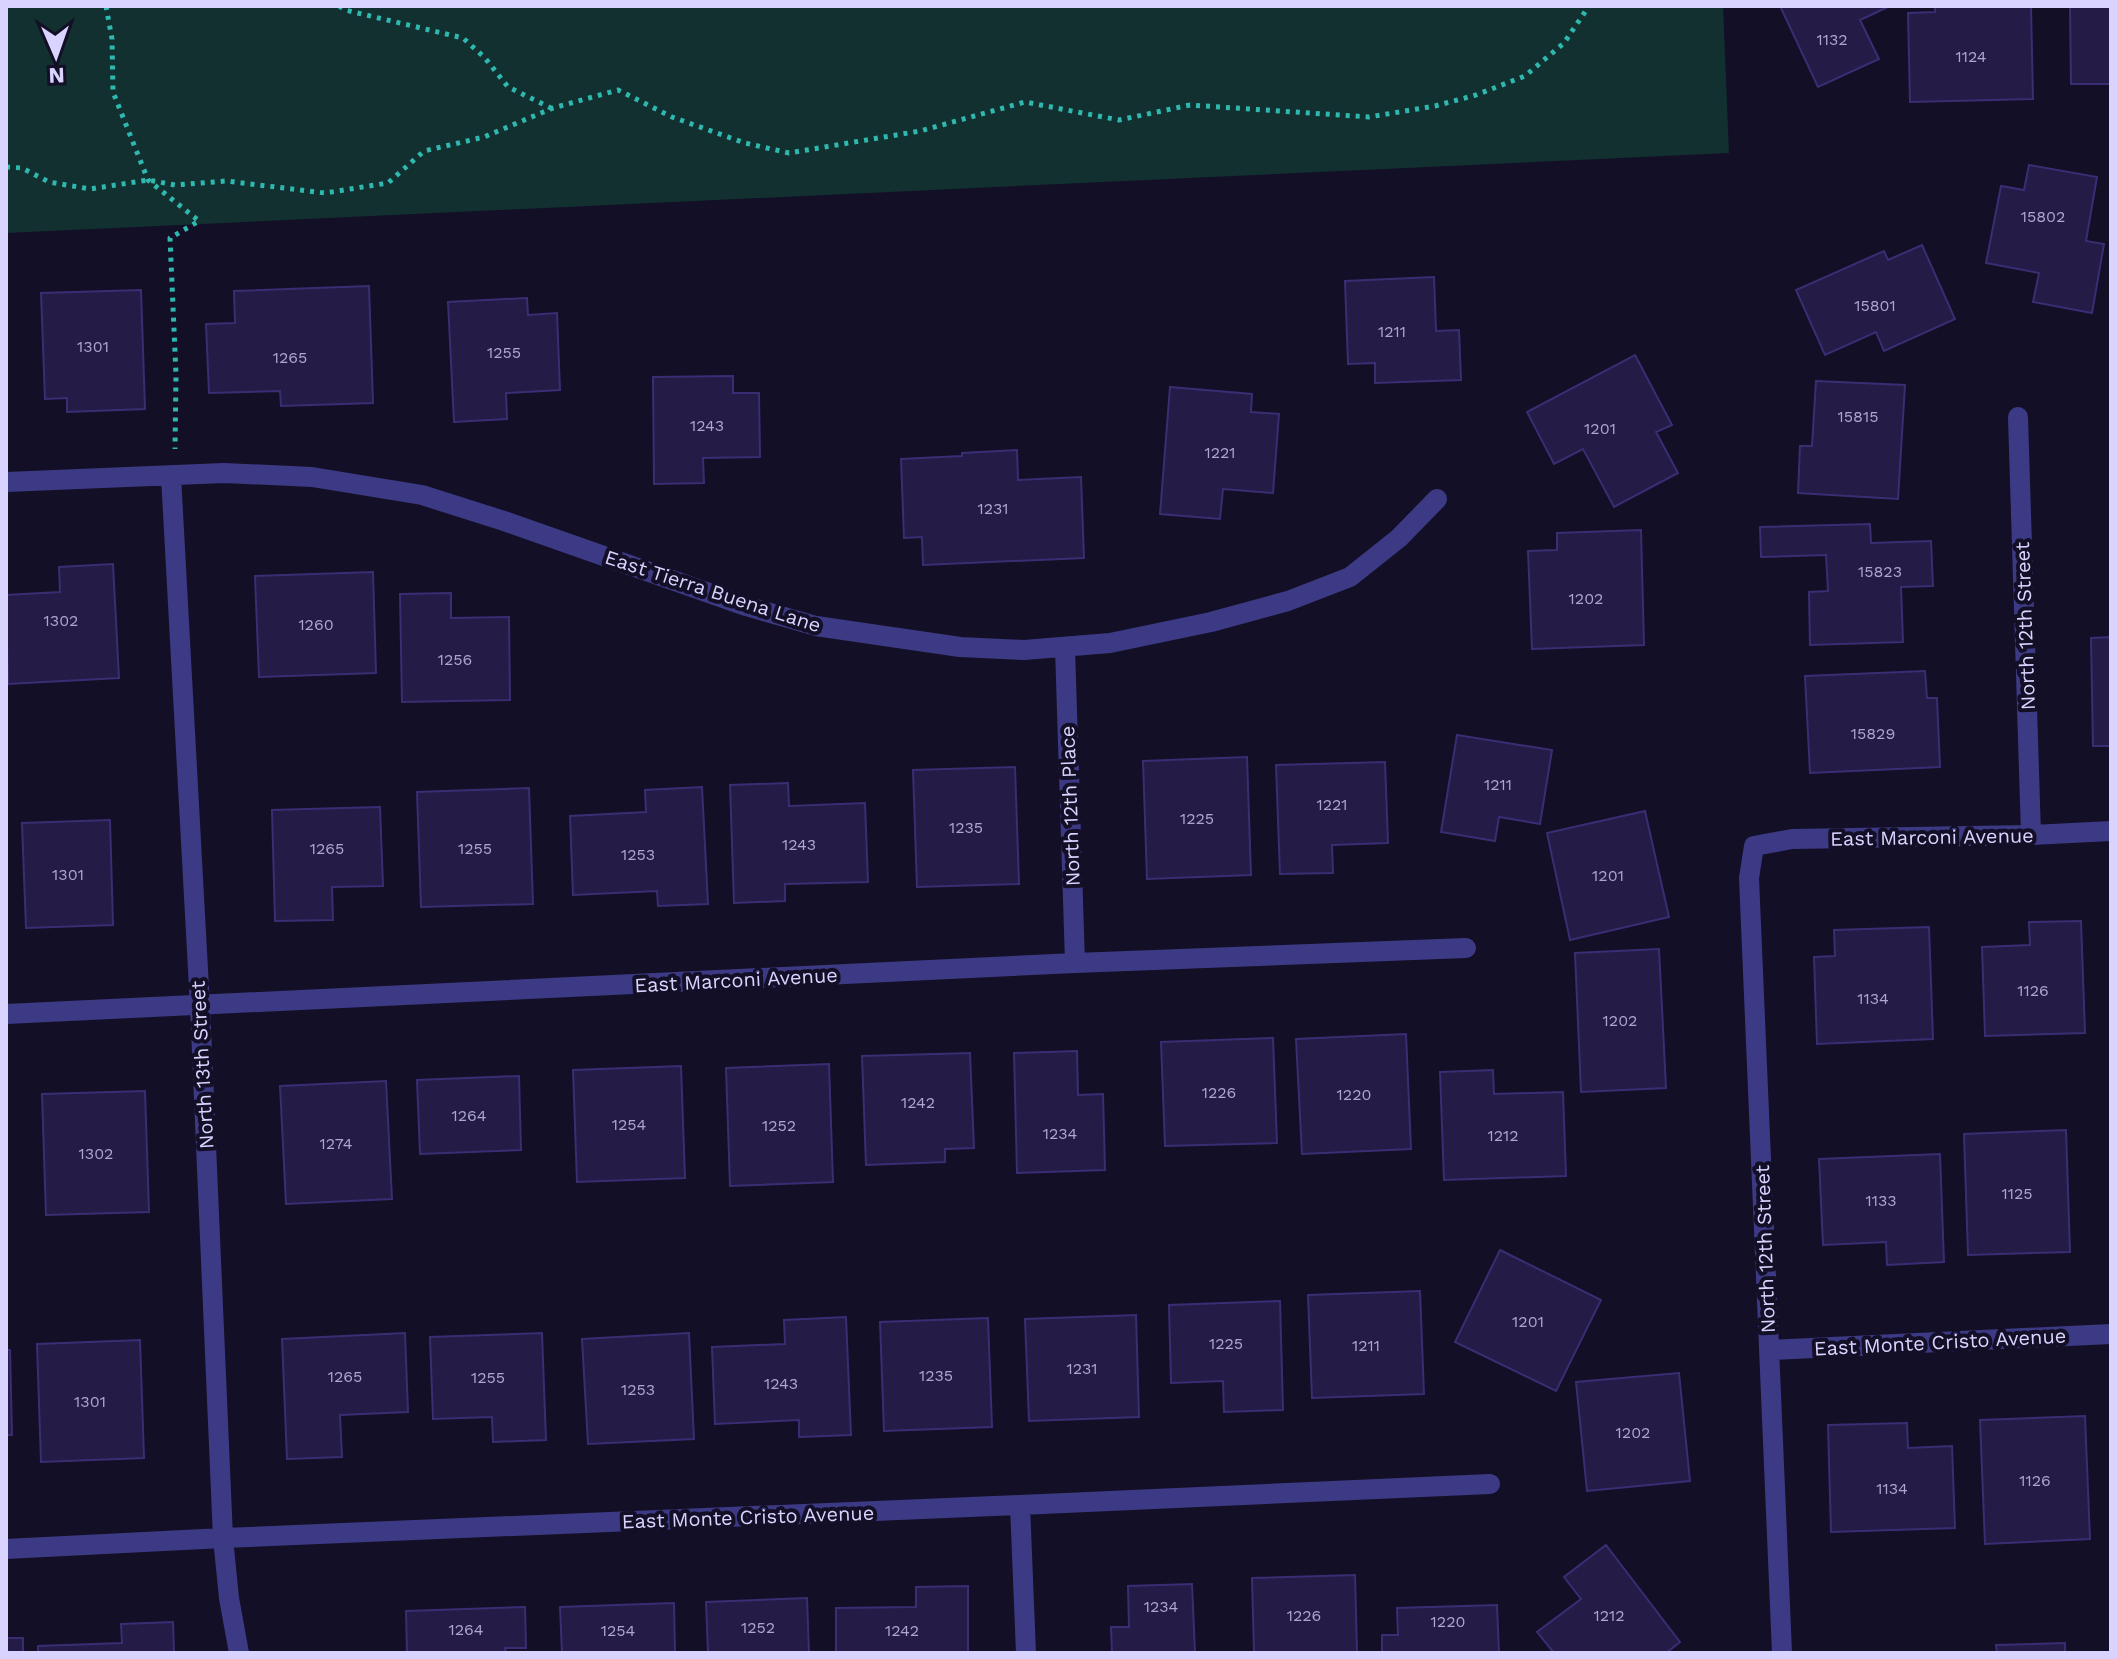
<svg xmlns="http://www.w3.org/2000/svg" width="2117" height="1659" font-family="'Work Sans',sans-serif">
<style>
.green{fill:#12302f}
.building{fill:#241b47;stroke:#3b2d73;stroke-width:2}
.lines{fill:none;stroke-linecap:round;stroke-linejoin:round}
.path{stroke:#2fb8b0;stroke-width:5;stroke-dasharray:4 6;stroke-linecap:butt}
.minor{stroke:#3d3a85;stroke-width:20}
.labels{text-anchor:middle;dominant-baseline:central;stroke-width:8;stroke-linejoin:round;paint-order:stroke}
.number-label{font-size:16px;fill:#aca6d1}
.street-label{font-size:20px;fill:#d9d4ff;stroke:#130f26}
</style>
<rect width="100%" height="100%" fill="#130f26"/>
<path class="green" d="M6,6H1723L1729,153L6,233Z"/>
<path class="building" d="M1780,6H1885L1886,8L1860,20L1879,59L1818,87Z
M1935,6H2031L2033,99L1910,102L1908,13L1935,12Z
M2070,6H2111V84H2071Z
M2029,165L2097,177L2086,241L2104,244L2092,313L2033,302L2039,273L1986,263L2001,186L2024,190Z
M1922,245L1955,319L1884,351L1876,332L1825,355L1796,290L1884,251L1888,260Z
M1434,277L1436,331L1459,330L1461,380L1375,383V363L1348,364L1345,281Z
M369,286L373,403L281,406L280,391L209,393L206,324L235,323L234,291Z
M141,290L145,409L67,412V398L45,399L41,293Z
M527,298L528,315L557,313L560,390L506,393L507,419L454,422L448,302Z
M1635,355L1672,425L1656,432L1678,473L1614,507L1583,449L1554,464L1527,412Z
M733,376V393H759L760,457L703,458L704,483L654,484L653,377Z
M1816,381L1905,385L1898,499L1798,493L1800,446H1812Z
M1170,387L1252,394L1251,412L1279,414L1273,493L1223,489L1220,519L1160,514Z
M1017,450L1018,480L1081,477L1084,558L923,565L922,537L904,538L901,459L962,456V453Z
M1870,524L1871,543L1931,541L1933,586L1901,587L1903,642L1810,645L1809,592L1828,591L1826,555L1761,557L1760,527Z
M1641,530L1644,645L1532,649L1528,551L1557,550V533Z
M113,564L119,678L8,684L6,595L60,592L59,567Z
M373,572L376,673L259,677L255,576Z
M451,593V618L509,617L510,700L402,702L400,594Z
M2111,637V746H2093L2091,638Z
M1925,671L1927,698H1937L1940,767L1810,773L1805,676Z
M1457,735L1552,750L1540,824L1499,817L1495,841L1441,832Z
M1247,757L1251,875L1147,879L1143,761Z
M1385,762L1388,843L1332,845L1333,873L1280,874L1276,765Z
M1015,767L1019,884L917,887L913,770Z
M788,783L789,806L865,803L868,882L785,884V901L734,903L730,785Z
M702,787L708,904L658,906L657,891L573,895L570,816L646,812L645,790Z
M529,788L533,904L421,907L417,792Z
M380,807L383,886L332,887L333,920L275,921L272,810Z
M1645,811L1669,917L1570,940L1547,833Z
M110,820L113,925L26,928L22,823Z
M2081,921L2085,1033L1985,1036L1982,947L2030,945L2029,922Z
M1929,927L1933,1039L1817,1044L1814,957L1835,956L1834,930Z
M1659,949L1666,1088L1581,1092L1575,953Z
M1406,1034L1411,1149L1302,1154L1296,1039Z
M1273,1038L1277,1143L1165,1146L1161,1042Z
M1077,1051L1078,1095L1103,1094L1105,1170L1017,1173L1014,1053Z
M970,1053L974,1148L945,1149V1162L866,1165L862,1056Z
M829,1064L833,1182L730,1186L726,1068Z
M681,1066L685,1178L577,1182L573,1070Z
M1493,1070L1494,1094L1563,1092L1566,1176L1444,1180L1440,1072Z
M519,1076L521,1150L420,1154L417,1080Z
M386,1081L392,1199L286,1204L280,1086Z
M145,1091L149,1212L46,1215L42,1094Z
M2066,1130L2070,1252L1968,1255L1964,1134Z
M1940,1154L1944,1262L1887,1265L1886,1242L1823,1245L1819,1159Z
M1500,1250L1601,1300L1556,1391L1455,1342Z
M1420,1291L1424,1394L1312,1398L1308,1295Z
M1280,1301L1283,1410L1224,1412L1223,1381L1171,1383L1169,1305Z
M1136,1315L1139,1417L1029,1421L1025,1319Z
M846,1317L851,1435L799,1437V1420L715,1424L712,1347L785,1344L784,1320Z
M988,1318L992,1427L884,1431L880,1322Z
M405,1333L408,1412L340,1415L342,1457L287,1459L282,1339Z
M542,1333L546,1440L493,1442L492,1417L433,1419L430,1337Z
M689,1333L694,1439L588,1444L582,1339Z
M140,1340L144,1458L41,1462L37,1344Z
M6,1350H10L12,1435H6Z
M1679,1373L1690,1481L1587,1491L1576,1382Z
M2085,1416L2090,1539L1985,1544L1980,1420Z
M1907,1423L1908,1448L1952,1446L1955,1528L1831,1532L1828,1425Z
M1606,1545L1680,1642L1666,1653H1554L1537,1632L1581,1599L1564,1577Z
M1355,1575L1357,1653H1254L1252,1578Z
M1192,1584L1195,1653H1112L1111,1627H1129L1128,1586Z
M968,1586V1653H836V1608L916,1607V1587Z
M807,1598L809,1653H708L706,1602Z
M674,1603L675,1653H562L560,1607Z
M1497,1605L1499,1653H1382V1635H1398L1397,1608Z
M525,1607L526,1648H505L506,1653H407L406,1611Z
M173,1622L174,1653H38V1646L122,1643L121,1624Z
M6,1638H23V1653H6Z
M2065,1643V1653H1997L1996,1645Z"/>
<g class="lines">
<path class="path" d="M106,6L112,39L113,92L148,180L199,221L170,238L176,375L175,449
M339,6L345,10L463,38L485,58L508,87L551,108
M6,167L22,168L49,182L90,189L148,180L175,185L226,181L325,193L388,183L424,151L484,137L553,108L618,90L672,117L745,143L789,153L920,131L1025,102L1119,120L1190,105L1369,117L1435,106L1476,95L1525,76L1564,43L1589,6"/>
<path class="minor" d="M2018,417L2031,835
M171,476L200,1006L223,1538L229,1598L239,1653
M6,482L224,473L312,477L422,495L504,521L746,606L816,626L960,647L1024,650L1110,643L1211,622L1288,601L1350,577L1399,538L1437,499
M1065,648L1075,963
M6,1014L1075,963L1466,948
M1770,1350L2111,1334
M1020,1505L1026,1653
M6,1549L223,1538L1020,1505L1490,1484
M1782,1653L1749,878L1754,846L1792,839L2031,835L2111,831"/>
</g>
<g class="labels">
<g class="number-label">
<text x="1832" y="39">1132</text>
<text x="1971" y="56">1124</text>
<text x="2043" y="216">15802</text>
<text x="1875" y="305">15801</text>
<text x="1392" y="331">1211</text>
<text x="93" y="346">1301</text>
<text x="504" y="352">1255</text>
<text x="290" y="357">1265</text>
<text x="1858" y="416">15815</text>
<text x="707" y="425">1243</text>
<text x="1600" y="428">1201</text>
<text x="1220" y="452">1221</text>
<text x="993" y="508">1231</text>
<text x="1880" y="571">15823</text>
<text x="1586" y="598">1202</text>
<text x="61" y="620">1302</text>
<text x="316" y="624">1260</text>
<text x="455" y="659">1256</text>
<text x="1873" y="733">15829</text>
<text x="1498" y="784">1211</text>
<text x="1332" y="804">1221</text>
<text x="1197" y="818">1225</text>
<text x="966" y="827">1235</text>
<text x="799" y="844">1243</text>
<text x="327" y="848">1265</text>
<text x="475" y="848">1255</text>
<text x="638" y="854">1253</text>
<text x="68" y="874">1301</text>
<text x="1608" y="875">1201</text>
<text x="2033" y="990">1126</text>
<text x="1873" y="998">1134</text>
<text x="1620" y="1020">1202</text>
<text x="1219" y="1092">1226</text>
<text x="1354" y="1094">1220</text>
<text x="918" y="1102">1242</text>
<text x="469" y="1115">1264</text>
<text x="629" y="1124">1254</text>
<text x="779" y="1125">1252</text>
<text x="1060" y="1133">1234</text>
<text x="1503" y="1135">1212</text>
<text x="336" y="1143">1274</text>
<text x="96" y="1153">1302</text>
<text x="2017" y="1193">1125</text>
<text x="1881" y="1200">1133</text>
<text x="1528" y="1321">1201</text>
<text x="1226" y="1343">1225</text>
<text x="1366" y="1345">1211</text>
<text x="1082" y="1368">1231</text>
<text x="936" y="1375">1235</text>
<text x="345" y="1376">1265</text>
<text x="488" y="1377">1255</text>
<text x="781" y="1383">1243</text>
<text x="638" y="1389">1253</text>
<text x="90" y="1401">1301</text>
<text x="1633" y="1432">1202</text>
<text x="2035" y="1480">1126</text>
<text x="1892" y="1488">1134</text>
<text x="1161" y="1606">1234</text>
<text x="1304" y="1615">1226</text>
<text x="1609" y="1615">1212</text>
<text x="1448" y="1621">1220</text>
<text x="758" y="1627">1252</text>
<text x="466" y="1629">1264</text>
<text x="618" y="1630">1254</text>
<text x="902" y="1630">1242</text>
</g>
<g class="street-label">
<text transform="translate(713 591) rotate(18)">East Tierra Buena Lane</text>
<text transform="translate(2025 626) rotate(-92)">North 12th Street</text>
<text transform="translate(1070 806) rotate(-92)">North 12th Place</text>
<text transform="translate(1932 837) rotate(-1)">East Marconi Avenue</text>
<text transform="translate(736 980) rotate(-3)">East Marconi Avenue</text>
<text transform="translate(202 1065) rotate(-93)">North 13th Street</text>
<text transform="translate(1765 1249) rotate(-92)">North 12th Street</text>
<text transform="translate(1940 1342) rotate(-3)">East Monte Cristo Avenue</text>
<text transform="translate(748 1517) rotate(-2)">East Monte Cristo Avenue</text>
</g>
</g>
<rect width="2117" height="1659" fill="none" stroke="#d9d4ff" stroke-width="16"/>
<g transform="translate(56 56) rotate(178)" stroke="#130f26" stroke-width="6" paint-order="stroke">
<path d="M0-6L14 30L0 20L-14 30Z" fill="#d9d4ff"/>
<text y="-12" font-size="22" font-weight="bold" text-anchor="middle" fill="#d9d4ff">N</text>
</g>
</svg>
